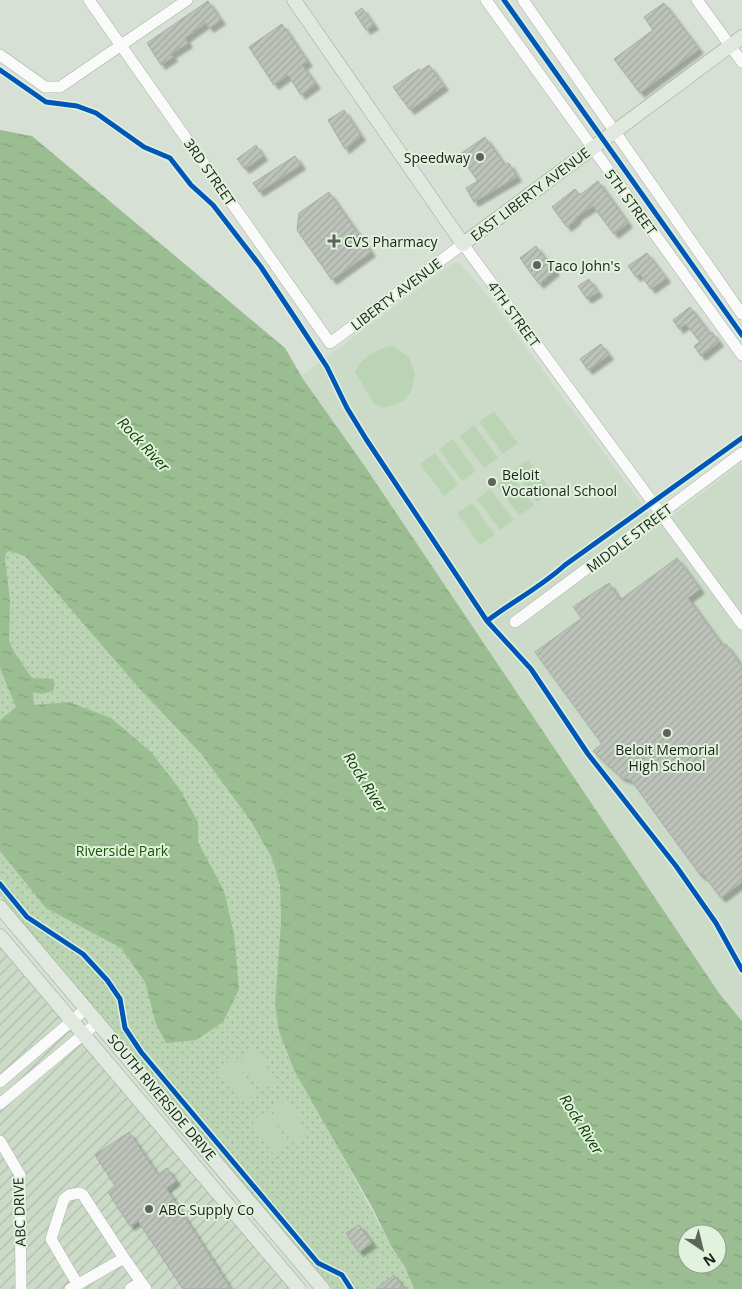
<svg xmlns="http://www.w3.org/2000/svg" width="742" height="1289" font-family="'Open Sans',sans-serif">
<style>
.built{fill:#ccdbc8}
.industrial{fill:url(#industrial-furrows)}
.green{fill:url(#green-dots)}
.pitch{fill:#bad4b4}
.water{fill:url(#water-ripples);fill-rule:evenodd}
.building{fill:url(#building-hatch);stroke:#a7aea5;filter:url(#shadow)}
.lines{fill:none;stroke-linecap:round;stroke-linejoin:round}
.minor-casing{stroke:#a9b0a7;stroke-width:12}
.major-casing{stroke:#97a793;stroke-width:15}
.minor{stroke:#f9faf9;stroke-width:11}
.major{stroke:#e1e8df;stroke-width:14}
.cycleway-casing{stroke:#e1f2dd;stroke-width:8}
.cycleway{stroke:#0057b8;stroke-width:5}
.poi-dot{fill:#5d645b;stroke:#e1f2dd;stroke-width:2}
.labels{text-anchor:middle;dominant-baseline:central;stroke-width:4;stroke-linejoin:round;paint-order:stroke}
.poi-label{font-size:14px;fill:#1b211a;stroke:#e1f2dd;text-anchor:start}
.street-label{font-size:14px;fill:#1b211a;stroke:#e1f2dd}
.park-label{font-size:14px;fill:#185301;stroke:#e1f2dd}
.water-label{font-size:15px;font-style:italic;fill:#0c3900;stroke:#e1f2dd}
</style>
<defs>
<pattern id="industrial-furrows" width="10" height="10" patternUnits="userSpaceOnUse" patternTransform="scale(1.25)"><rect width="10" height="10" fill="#ccdbc8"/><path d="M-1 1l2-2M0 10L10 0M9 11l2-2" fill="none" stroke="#afbcab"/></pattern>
<pattern id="green-dots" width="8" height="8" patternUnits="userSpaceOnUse" patternTransform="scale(1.25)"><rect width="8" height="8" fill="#bad4b4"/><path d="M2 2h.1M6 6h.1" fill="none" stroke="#9fb69a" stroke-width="1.8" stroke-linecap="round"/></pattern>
<pattern id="water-ripples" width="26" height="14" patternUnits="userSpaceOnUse" patternTransform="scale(1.25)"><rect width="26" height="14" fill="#9bbd92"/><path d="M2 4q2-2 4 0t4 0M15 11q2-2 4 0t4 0" fill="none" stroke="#85a27d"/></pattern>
<pattern id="building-hatch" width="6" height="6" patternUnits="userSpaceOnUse" patternTransform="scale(1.25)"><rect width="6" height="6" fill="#bdc3bb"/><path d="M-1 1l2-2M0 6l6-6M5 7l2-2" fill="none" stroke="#a2a7a0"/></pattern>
<filter id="shadow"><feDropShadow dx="4.5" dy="4.5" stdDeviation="1" flood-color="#0004"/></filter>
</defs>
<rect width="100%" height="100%" fill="#d7e0d5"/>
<path class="built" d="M454,262L461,264L491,300L658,526L742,463V1021L719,993L364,465L301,376Z"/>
<path class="industrial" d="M0,947L126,1094L292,1289H0Z"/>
<path class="green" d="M0,523L138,687L202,755L250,820L272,858L280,886L281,923L342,1155L391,1246L405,1267L414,1289H332L0,896Z"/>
<path class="pitch" d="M392,346L409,357L415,374L411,392L403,401L384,408L374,404L355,372C360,359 379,347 392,346Z
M494,411L518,443L503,454L479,422Z
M474,425L498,458L484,468L460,436Z
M453,439L476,471L462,481L439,449Z
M435,453L458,485L444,496L420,464Z
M528,460L552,491L537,502L514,470Z
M510,474L534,505L520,516L496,485Z
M490,489L514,520L500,530L477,499Z
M472,503L495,535L480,545L457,513Z
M254,1048L276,1082L261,1091L239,1058Z
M234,1059L256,1093L241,1103L219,1069Z
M286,1099L308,1133L293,1143L271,1109Z
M267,1111L289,1145L274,1155L252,1121Z"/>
<path class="water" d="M0,130L32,136L285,348L303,379L364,465L719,993L742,1021V1289H414L405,1267L391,1246L373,1209L294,1070L279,1031L275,1005L281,923L280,886L272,858L250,820L202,755L138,687L25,556L10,551L6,553L5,559L10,601L9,640L14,652L32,678L53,679L55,683L53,691L41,694L33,692L34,705L69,702L111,718L151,752L179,788L198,822V842L224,891L234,934L239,989L223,1022L196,1040L166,1043L156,1024L145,982L121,948L46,908L0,851V720L16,707L0,668ZM687,1234H717V1264H687Z"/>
<path class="building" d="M208,1L221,20L209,28L206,23L185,38L188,43L171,54L173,57L161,65L147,43Z
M664,3L699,49L640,93L614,59L653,30L644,17Z
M362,8L374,25L366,30L355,13Z
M282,24L308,62L302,65L316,84L301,95L288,75L274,85L249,47Z
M429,65L444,86L410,110L393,87L419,69L420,71Z
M344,110L361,136L345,149L328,120Z
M485,137L505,165L509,163L517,177L474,202L466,188L478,181L459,155Z
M256,145L263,156L245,169L237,159Z
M295,156L301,165L259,192L253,183Z
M598,181L628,223L614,234L593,206L576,217L577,219L567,227L552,207L575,189L580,195Z
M329,192L371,252L332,280L297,230L299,213Z
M536,246L555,271L539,284L520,258Z
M647,253L666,278L651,289L640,274L636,277L628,266Z
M589,279L598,292L587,299L578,286Z
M690,307L710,334L712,332L719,342L701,356L694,346L700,342L686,324L679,329L673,320Z
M601,344L609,355L588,370L580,359Z
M677,558L700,589L688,598L723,646L726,644L742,667V882L721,898L703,874L701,876L631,780L621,777L593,751L602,744L535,652L582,618L573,607L586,598L609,583L620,600Z
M129,1132L158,1175L167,1168L176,1181L166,1188L231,1289H183L138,1221L130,1226L108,1192L116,1187L95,1155Z
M359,1225L372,1243L359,1252L346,1233Z
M394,1275L404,1289H376Z"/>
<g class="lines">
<g class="minor-casing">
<path id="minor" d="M89,0L330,343L463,244L742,624
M486,0L742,355
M523,0L742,314
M697,0L742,62
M0,55L45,87H60L187,0
M515,622L742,453
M0,1082L87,1008
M0,1104L98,1022
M0,1141L20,1175L21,1289
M78,1285L51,1239L64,1199L69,1195L79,1193L83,1195L124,1258
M70,1289L124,1258L146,1289
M130,1289L141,1282"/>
</g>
<g class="major-casing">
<path id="major" d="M294,0L463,244L742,37
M0,907L323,1289
M0,936L299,1289"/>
</g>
<use href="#minor" class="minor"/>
<use href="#major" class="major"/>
<g class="cycleway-casing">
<path id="cycleway" d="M504,0L742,335
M0,70L46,102L77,106L96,113L144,147L170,158L191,185L213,205L261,267L295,318L327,367L347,408L366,439L487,621L531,669L588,754L676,866L716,923L742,970
M487,621C513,601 541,587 565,565L742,438
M0,884L27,917L83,954L107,980L120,999L125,1028L141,1052L318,1263L342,1275L351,1289"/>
</g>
<use href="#cycleway" class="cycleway"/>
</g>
<g class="poi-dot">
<circle cx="480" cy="157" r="5"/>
<path d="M331.5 233.5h5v5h5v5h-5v5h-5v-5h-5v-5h5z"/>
<circle cx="537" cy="265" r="5"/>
<circle cx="492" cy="482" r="5"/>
<circle cx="667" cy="733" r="5"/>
<circle cx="149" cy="1209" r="5"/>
</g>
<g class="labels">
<g class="poi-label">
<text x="470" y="157" text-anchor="end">Speedway</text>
<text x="344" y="241">CVS Pharmacy</text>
<text x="547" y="265">Taco John's</text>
<text x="502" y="474">Beloit<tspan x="502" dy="16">Vocational School</tspan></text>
<text x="667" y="749" text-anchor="middle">Beloit Memorial<tspan x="667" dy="16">High School</tspan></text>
<text x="159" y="1209">ABC Supply Co</text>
</g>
<g class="street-label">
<text transform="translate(210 172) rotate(55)">3RD STREET</text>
<text transform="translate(530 194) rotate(-37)">EAST LIBERTY AVENUE</text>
<text transform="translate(631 202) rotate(54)">5TH STREET</text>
<text transform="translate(396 294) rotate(-37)">LIBERTY AVENUE</text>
<text transform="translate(514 314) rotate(54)">4TH STREET</text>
<text transform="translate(629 538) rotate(-37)">MIDDLE STREET</text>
<text transform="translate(162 1097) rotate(50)">SOUTH RIVERSIDE DRIVE</text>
<text transform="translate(19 1212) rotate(-92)">ABC DRIVE</text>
</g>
<g class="park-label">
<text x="122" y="850">Riverside Park</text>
</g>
<g class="water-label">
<text transform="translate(144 444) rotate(47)">Rock River</text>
<text transform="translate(366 782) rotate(58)">Rock River</text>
<text transform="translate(582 1124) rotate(58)">Rock River</text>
</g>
</g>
<g transform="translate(702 1249) rotate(145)"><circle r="24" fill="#e1f2dd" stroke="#929e8f"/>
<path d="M0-4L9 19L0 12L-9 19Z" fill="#5d645b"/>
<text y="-8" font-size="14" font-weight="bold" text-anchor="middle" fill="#1b211a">N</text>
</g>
</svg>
